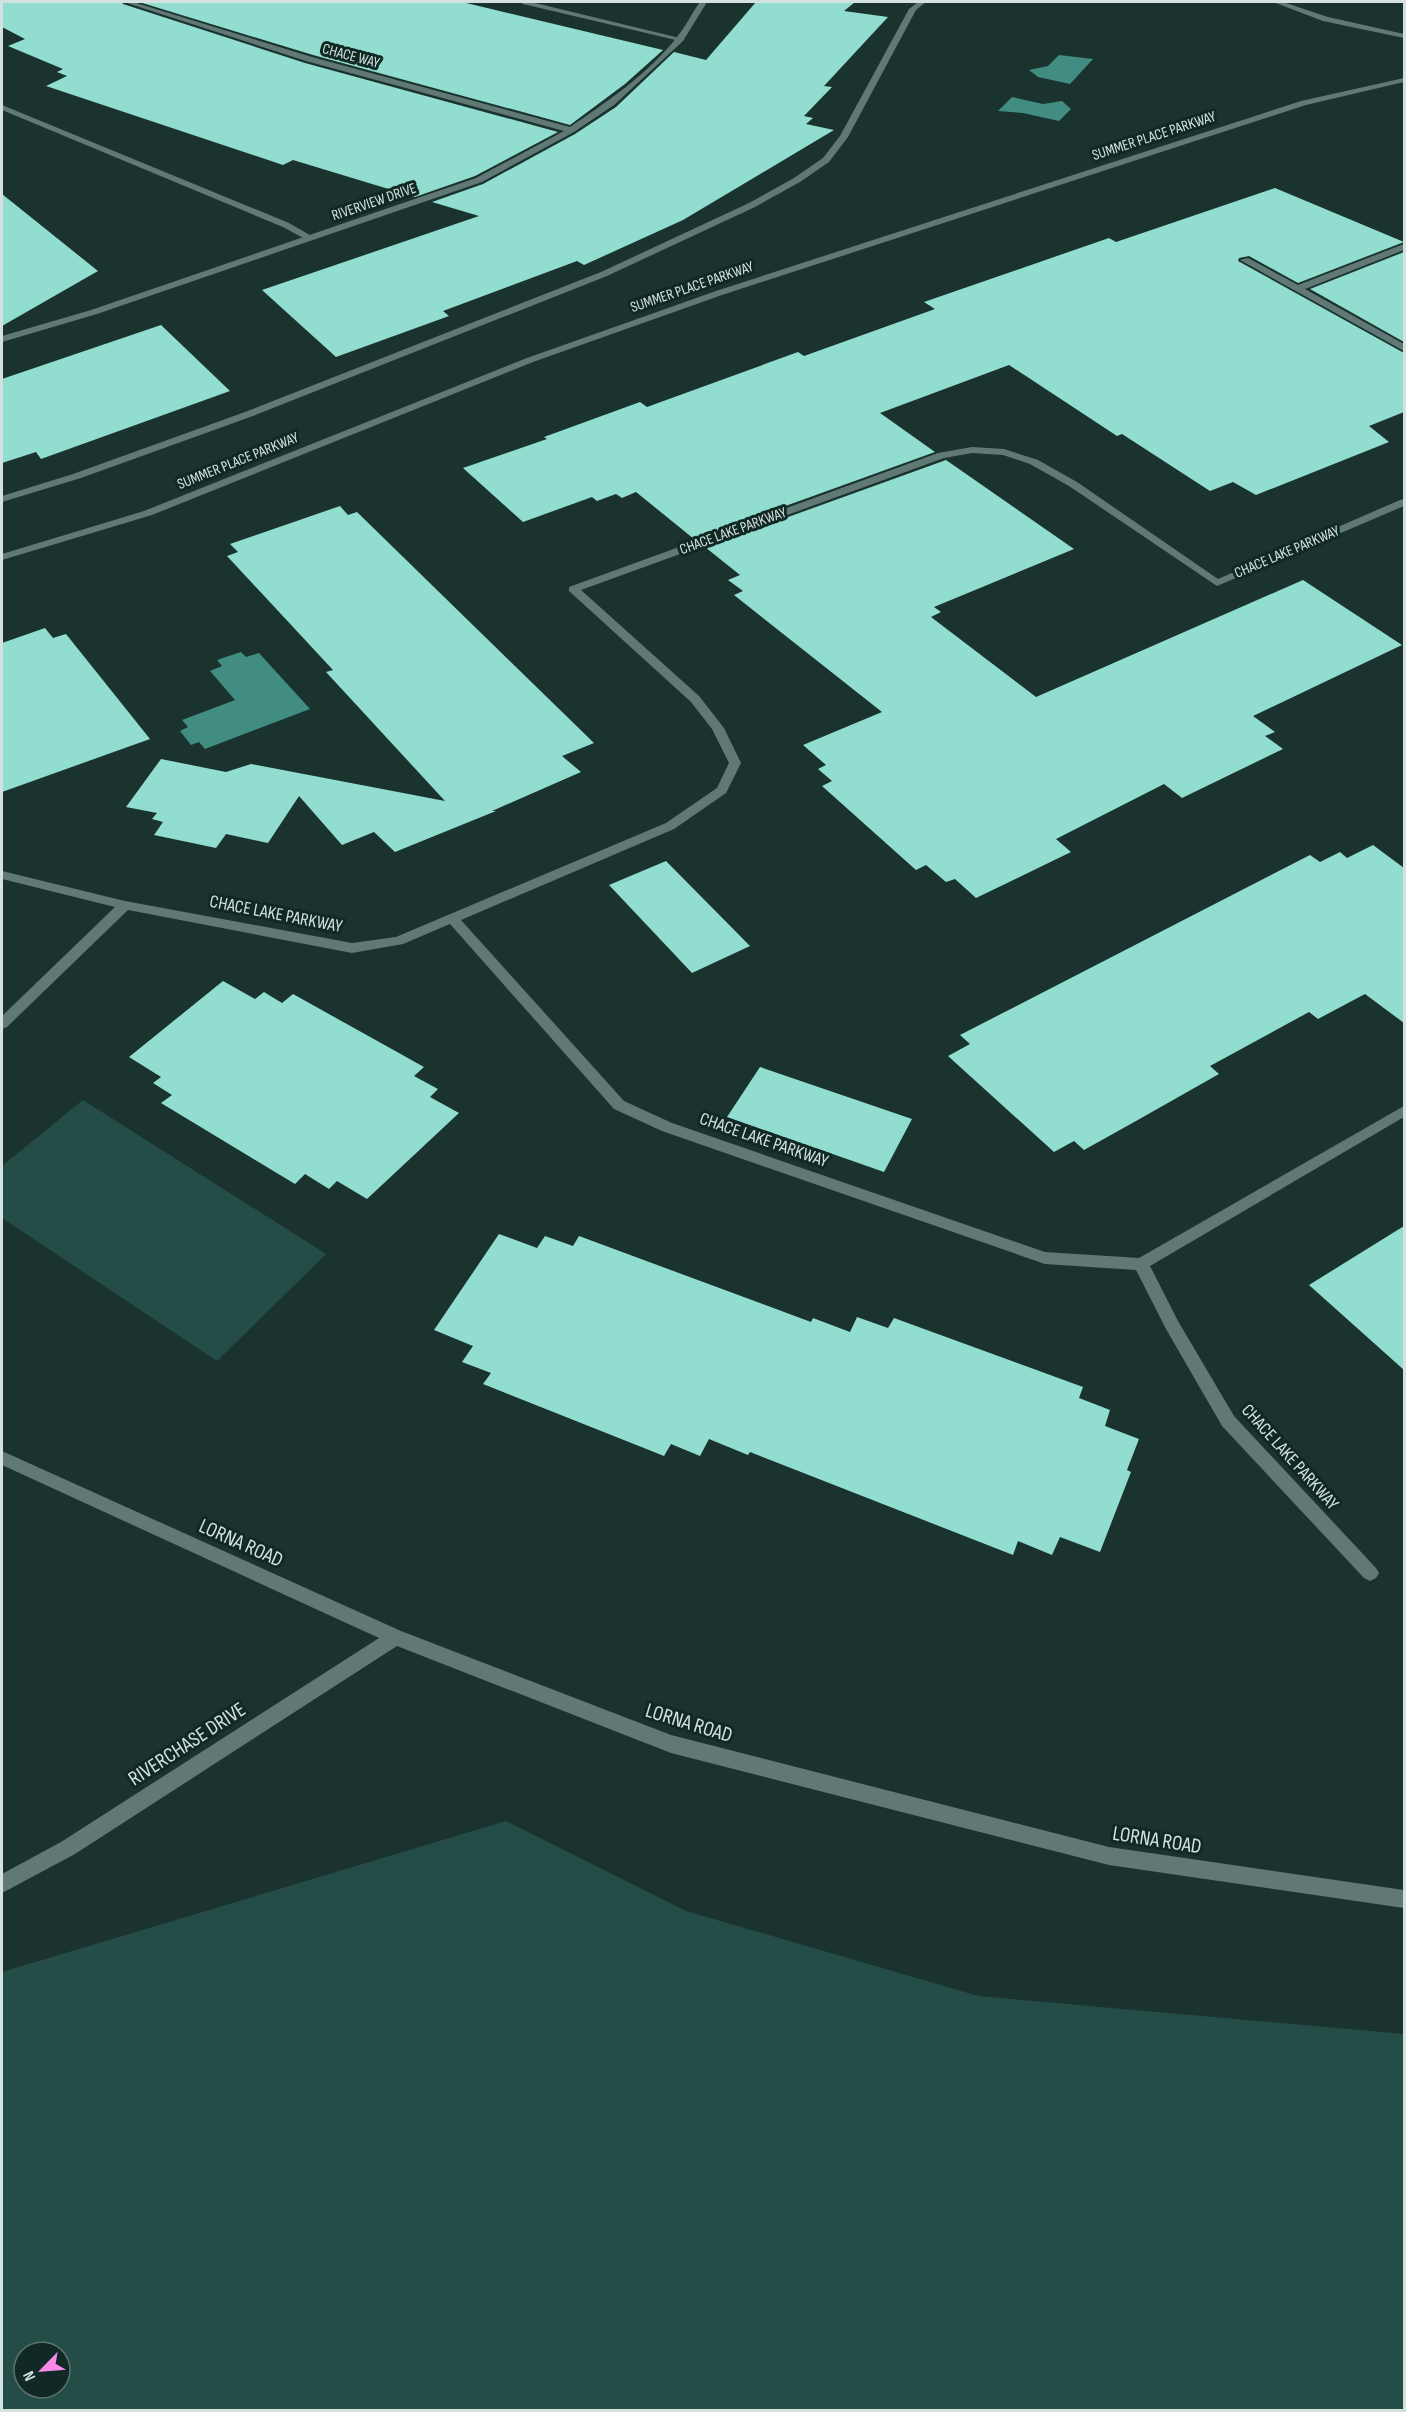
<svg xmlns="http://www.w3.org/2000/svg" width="1406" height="2412" font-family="'Sofia Sans Condensed',sans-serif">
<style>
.green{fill:#254d47;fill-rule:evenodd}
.water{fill:#418d81}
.building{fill:#91ddd0}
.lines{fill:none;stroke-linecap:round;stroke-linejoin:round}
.lane{fill:#607975;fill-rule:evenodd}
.street{fill:#607975;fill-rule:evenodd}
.secondary{fill:#607975;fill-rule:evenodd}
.labels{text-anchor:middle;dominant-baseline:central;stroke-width:6;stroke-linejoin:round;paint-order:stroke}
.far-street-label{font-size:15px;fill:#d4e1de;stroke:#112925}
.street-label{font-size:18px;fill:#d4e1de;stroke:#112925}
.near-street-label{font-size:21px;fill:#d4e1de;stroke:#112925}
</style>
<rect width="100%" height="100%" fill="#1b332f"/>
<path class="green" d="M83,1100L326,1254L217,1361L2,1218V1166Z
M506,1821L686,1911L978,1996L1404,2034V2410H2V1972ZM24,2352H60V2388H24Z"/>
<path class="water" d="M1059,55L1093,59L1070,84L1038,77L1029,70L1048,66Z
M1012,97L1043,104L1062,101L1071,109L1059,121L1023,113L998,111Z
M241,652L246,657L259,653L310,709L205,749L199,742L191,745L180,731L188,727L182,720L235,700L210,671L222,666L217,660Z"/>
<path class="building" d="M2,2H122L123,4L305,63L558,132L475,176L415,197L293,160L283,165L46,86L67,76L57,72L63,69L8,46L25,39L2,27Z
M139,2H462L663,50L625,84L570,125L313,55Z
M756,2H855L844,11L888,17L824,86L832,87L804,116L813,118L806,124L834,130L683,220L584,265L577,261L443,311L449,316L336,357L262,290L479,216L432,202L483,184L575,134L616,107L674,52L706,60Z
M1275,188L1404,242L1298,283L1249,256L1239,258L1238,261L1404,353V412L1369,426L1389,442L1256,495L1233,482L1210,491L1122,434L1117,436L1009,365L880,413L935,452L694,539L636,492L622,498L616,494L597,501L592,497L523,522L463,468L547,439L544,437L640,402L647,407L798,352L804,356L935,309L924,302L1109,238L1116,242Z
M2,194L98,271L2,326Z
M1404,252V342L1310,289Z
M161,325L230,391L41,459L36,452L2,463V379Z
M946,460L1074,549L934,607L941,612L931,617L1036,697L1303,580L1402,645L1253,716L1275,732L1265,736L1283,749L1182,798L1164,784L1056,839L1071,852L976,898L955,879L946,882L926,865L916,870L822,786L832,781L818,769L826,765L803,745L882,712L734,595L743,591L728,580L740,575L705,547Z
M340,506L348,515L357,512L594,743L562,756L581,772L492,811H496L395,852L374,832L342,845L299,796L268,843L226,834L216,848L154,835L163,822L152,819L157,813L126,807L161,759L226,772L251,764L445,801L326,672L333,670L227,556L238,552L230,544Z
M45,628L53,638L66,634L150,739L2,792V643Z
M1373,845L1404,868V1023L1365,994L1318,1019L1309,1012L1210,1066L1219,1074L1136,1121L1084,1150L1074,1141L1054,1152L948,1056L970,1044L960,1035L1310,855L1320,862L1340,852L1347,858Z
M666,861L750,946L692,973L609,885Z
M223,981L255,999L264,992L282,1003L293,994L424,1067L414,1076L438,1089L430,1097L459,1113L367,1199L337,1181L329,1189L305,1174L295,1184L161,1103L172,1095L153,1083L161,1077L129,1057Z
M760,1067L912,1119L884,1172L727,1117Z
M1404,1226V1370L1309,1285Z
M499,1234L537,1248L545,1236L573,1246L579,1236L811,1322L813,1318L850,1332L857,1317L888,1328L894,1318L1083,1387L1079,1398L1110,1410L1105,1426L1139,1439L1127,1470L1131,1472L1100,1552L1060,1537L1052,1555L1018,1541L1013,1555L750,1452L748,1455L709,1439L700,1456L671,1444L664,1456L483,1384L491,1373L462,1362L473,1346L434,1330Z"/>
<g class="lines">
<path class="lane" d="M520,2H531L684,39L680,41L523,4Z
M918,2H926L916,10L848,137L829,162L800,182L755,207L607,276L253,416L81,478L2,502V496L73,474L245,412L601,272L749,203L794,178L823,158L840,136L909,9Z
M1273,2H1283L1328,17L1404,34V38L1323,21Z
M2,105L289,223L315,238L307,240L283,227L2,110Z"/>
<path class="street" d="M124,2H133L312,57L570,127C607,102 649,73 677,37C686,26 692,13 700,2H707L683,41L614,105L574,132L482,182L97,314L2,342V336L91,310L476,178L564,131L306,61Z
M1404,78V82L1306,105L722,295L533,362L152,515L2,560V554L144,511L527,358L716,291L1301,101Z
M1404,244V250L1305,289L1404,344V351L1240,260L1248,258L1298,285Z
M972,447L1004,449L1038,460L1077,482L1218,579L1400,500L1404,499V506L1217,586L1069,486L1030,464L1003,455L972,453L944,458L581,590L699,696L724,728L741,763L726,793L674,829L461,920L624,1101L672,1123L1045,1252L1139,1258L1404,1106V1117L1150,1266L1178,1321L1234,1416L1376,1568L1379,1573L1376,1578L1370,1581L1364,1578L1222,1426L1166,1329L1136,1270L1045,1264L662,1131L614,1109L450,924L403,944L352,953L128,910L7,1027L2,1029V1016L115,907L2,879V871L125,901L352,943L396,937L666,823L717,788L729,763L712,729L691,702L569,591V587L938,453Z"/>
<path class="secondary" d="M2,1451L401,1631L671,1735L1109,1847L1404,1890V1908L1109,1865L671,1753L397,1646L75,1854L2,1893V1874L61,1842L379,1638L2,1465Z"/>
</g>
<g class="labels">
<g class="far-street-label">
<text transform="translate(351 56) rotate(15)">CHACE WAY</text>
<text transform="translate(1154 136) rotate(-18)">SUMMER PLACE PARKWAY</text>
<text transform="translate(374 202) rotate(-19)">RIVERVIEW DRIVE</text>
<text transform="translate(692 287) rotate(-19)">SUMMER PLACE PARKWAY</text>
<text transform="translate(238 461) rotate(-22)">SUMMER PLACE PARKWAY</text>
<text transform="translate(733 531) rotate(-20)">CHACE LAKE PARKWAY</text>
<text transform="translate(1287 552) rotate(-23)">CHACE LAKE PARKWAY</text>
</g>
<g class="street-label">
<text transform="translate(276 914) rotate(11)">CHACE LAKE PARKWAY</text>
<text transform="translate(764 1140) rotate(19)">CHACE LAKE PARKWAY</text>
<text transform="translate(1290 1457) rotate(48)">CHACE LAKE PARKWAY</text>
</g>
<g class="near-street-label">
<text transform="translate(241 1543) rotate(24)">LORNA ROAD</text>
<text transform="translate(689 1723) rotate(17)">LORNA ROAD</text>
<text transform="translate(187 1744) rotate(-33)">RIVERCHASE DRIVE</text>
<text transform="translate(1157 1840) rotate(9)">LORNA ROAD</text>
</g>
</g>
<rect width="1406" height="2412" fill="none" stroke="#d4e1de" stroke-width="6"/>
<g transform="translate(42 2370) rotate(245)"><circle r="28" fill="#112925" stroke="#5f736f" stroke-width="1.5"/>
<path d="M0-4.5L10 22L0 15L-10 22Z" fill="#f888e9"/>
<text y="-9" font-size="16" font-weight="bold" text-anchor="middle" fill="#d4e1de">N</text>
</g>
</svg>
